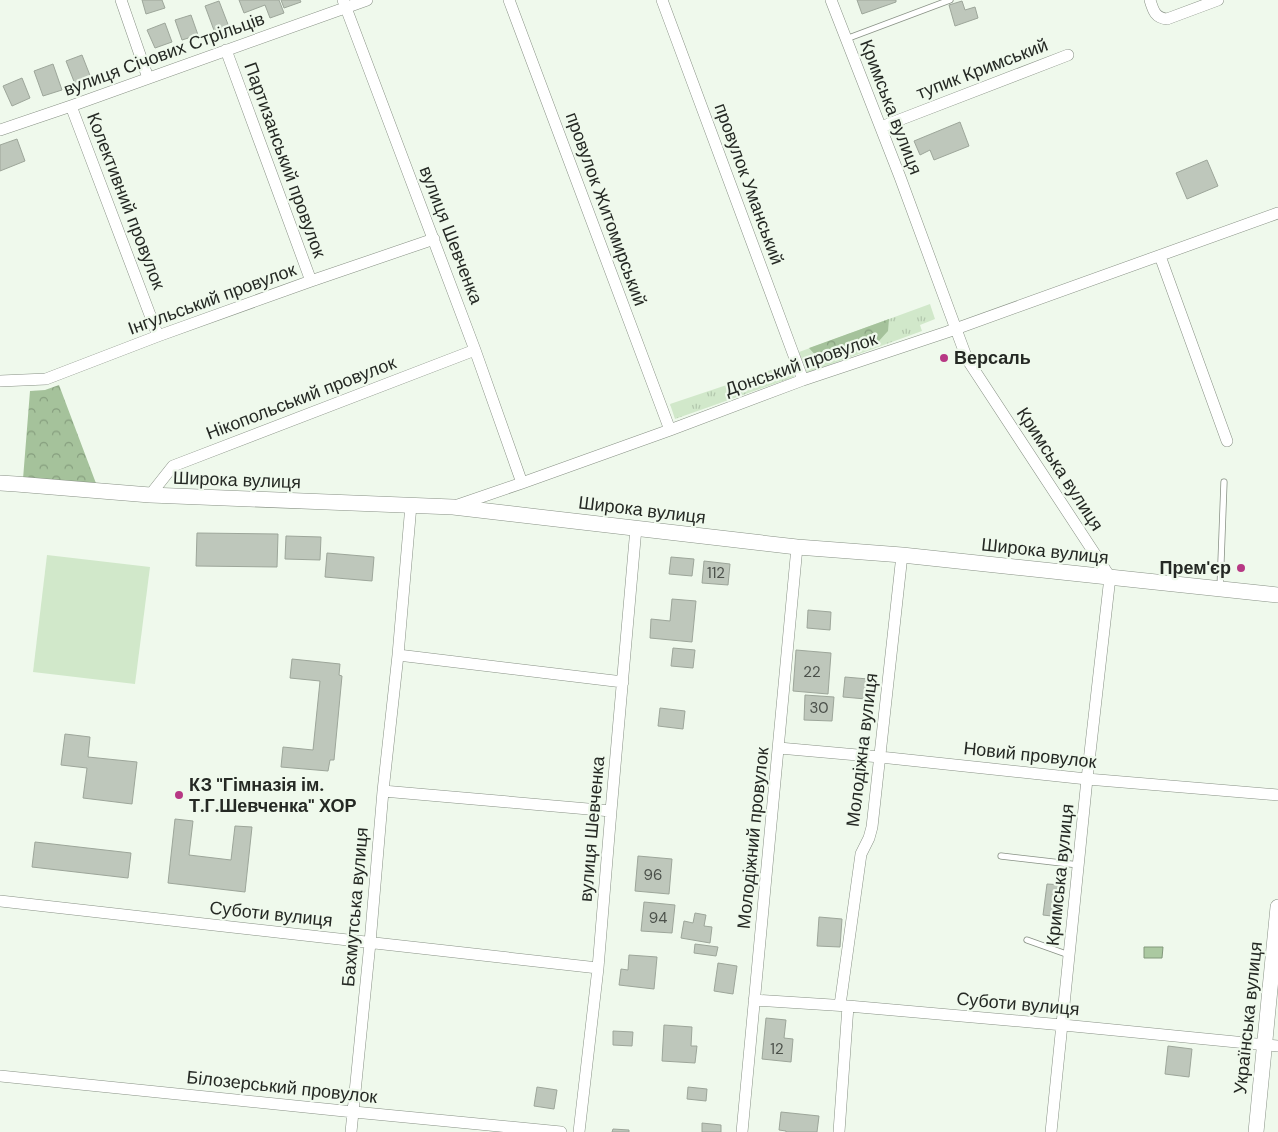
<svg xmlns="http://www.w3.org/2000/svg" width="1278" height="1132" font-family="'DM Sans',sans-serif">
<style>
.grass{fill:url(#grass-tufts)}
.forest{fill:url(#forest-crowns)}
.pitch{fill:#d1e8ca}
.water{fill:#abc9a1;stroke:#83997c}
.building{fill:#bec7bb;stroke:#9da69a}
.lines{fill:none;stroke-linecap:round;stroke-linejoin:round}
.service-casing{stroke:#889185;stroke-width:7}
.minor-casing{stroke:#889185;stroke-width:12}
.tertiary-casing{stroke:#889185;stroke-width:16}
.service{stroke:#fff;stroke-width:5.5}
.minor{stroke:#fff;stroke-width:11}
.tertiary{stroke:#fff;stroke-width:15}
.poi-dot{fill:#b73884;stroke:#eff9ec;stroke-width:2}
.labels{text-anchor:middle;dominant-baseline:central;stroke-width:4.5;stroke-linejoin:round;paint-order:stroke}
.number-label{font-size:15px;fill:#4b504a}
.street-label{font-size:18px;fill:#252924;stroke:#eff9ec}
.poi-label{font-size:18px;font-weight:bold;fill:#252924;stroke:#eff9ec;text-anchor:start}
</style>
<defs>
<pattern id="grass-tufts" width="24" height="20" patternUnits="userSpaceOnUse" patternTransform="scale(1.25)"><rect width="24" height="20" fill="#d1e8ca"/><path d="M3 7l-1-3M5 7V3M7 7l1-3M15 17l-1-3M17 17v-4M19 17l1-3" fill="none" stroke="#b3c7ad"/></pattern>
<pattern id="forest-crowns" width="20" height="18" patternUnits="userSpaceOnUse" patternTransform="scale(1.25)"><rect width="20" height="18" fill="#a5c29b"/><path d="M2 6a3 3 0 1 1 6 0M12 15a3 3 0 1 1 6 0" fill="none" stroke="#869e7e"/></pattern>
</defs>
<rect width="100%" height="100%" fill="#eff9ec"/>
<path class="grass" d="M930,304L935,319L920,325L922,331L807,373L799,352Z
M789,364L794,377L675,419L670,404Z"/>
<path class="forest" d="M889,319L888,331L878,342L828,362L818,358L809,348Z
M59,385L97,486L23,479L30,391L45,390Z"/>
<path class="pitch" d="M47,555L150,567L135,684L33,672Z"/>
<path class="water" d="M1144,947H1163L1162,958H1144Z"/>
<path class="building" d="M142,0H162L165,8L146,14Z
M239,0H279L284,13L270,18L265,5L244,13Z
M281,0H300L301,2L284,8Z
M857,0H896V2L862,14Z
M219,1L229,27L215,33L205,6Z
M962,1L965,10L975,7L978,18L955,26L949,5Z
M191,15L198,35L182,40L175,20Z
M165,23L172,42L155,48L147,30Z
M82,55L91,78L75,84L66,61Z
M53,64L62,90L43,96L34,71Z
M22,78L30,98L12,106L3,86Z
M960,122L969,146L934,160L930,150L920,155L914,141Z
M17,139L25,161L0,171V145Z
M1207,160L1218,186L1187,199L1176,173Z
M197,533L278,534L277,567L196,566Z
M286,536L321,537L320,560L285,559Z
M327,553L374,557L372,581L325,577Z
M671,557L694,559L692,576L669,574Z
M704,561L730,564L728,585L702,583Z
M672,599L696,601L692,642L650,638L651,619L670,621Z
M808,610L831,612L830,630L807,628Z
M673,648L695,650L693,668L671,666Z
M796,650L831,653L828,694L793,691Z
M292,659L340,664L339,675L342,676L334,760H330L328,771L281,767L283,747L313,750L320,681L290,678Z
M845,677L868,679L866,699L843,697Z
M805,695L834,697L832,721L804,720Z
M660,708L685,711L683,729L658,726Z
M65,734L90,737L88,757L137,762L132,804L83,798L87,768L61,765Z
M175,819L193,821L189,855L231,860L235,826L252,827L245,892L168,883Z
M35,842L131,853L128,878L32,867Z
M638,856L672,859L669,894L635,891Z
M1047,884L1064,885L1060,917L1043,915Z
M644,902L675,905L672,933L641,931Z
M695,913L706,915L704,926L712,927L710,943L681,938L684,921L693,923Z
M819,917L842,919L840,947L817,946Z
M695,944L718,947L716,956L694,953Z
M629,955L657,957L654,989L619,985L621,969L628,970Z
M718,963L737,966L733,994L714,991Z
M766,1018L786,1020L784,1038L793,1039L791,1062L762,1059Z
M664,1025L692,1027L691,1046H697L695,1063L662,1061Z
M613,1031L633,1032L632,1046L613,1045Z
M1168,1046L1192,1049L1189,1077L1165,1074Z
M537,1087L557,1090L554,1109L534,1106Z
M688,1087L707,1089L706,1101L687,1099Z
M781,1112L819,1116L817,1132H786V1131L779,1130Z
M702,1123L721,1125V1132H702Z
M613,1129L629,1130V1132H612Z"/>
<g class="lines">
<g class="service-casing">
<path id="service" d="M846,39L950,0
M1220,588L1224,482
M1001,856L1079,865
M1027,940L1069,955"/>
</g>
<g class="minor-casing">
<path id="minor" d="M121,0L148,78
M343,0L475,350L522,483
M509,0L670,430
M662,0L803,380
M831,0L900,177L967,359L1110,577L1087,779L1051,1132
M1150,0C1153,10 1155,18 1167,19L1218,0
M226,50L311,281
M71,106L158,336
M881,127L1068,55
M0,130L71,106L367,0
M1160,256L1227,441
M0,381L46,379L158,336L311,281L434,239
M150,495L173,466L475,350
M455,506L522,483L670,430L803,380L947,332L1278,213
M398,655L623,682
M779,748L880,757L1087,779L1278,795
M383,791L611,811
M0,901L598,968
M754,1000L848,1006L1063,1025L1278,1046
M840,1005L861,854L869,838L872,827L902,555
M0,1076L354,1112L561,1132
M351,1132L370,943L383,791L398,655L411,505
M579,1132L598,968L611,811L636,528
M742,1132L797,547
M839,1132L848,1006"/>
</g>
<g class="tertiary-casing">
<path id="tertiary" d="M0,483L16,484L150,495L453,507L797,547L902,555L1278,595
M1256,1132L1278,907"/>
</g>
<use href="#service" class="service"/>
<use href="#minor" class="minor"/>
<use href="#tertiary" class="tertiary"/>
</g>
<g class="poi-dot">
<circle cx="944" cy="358" r="5"/>
<circle cx="1241" cy="568" r="5"/>
<circle cx="179" cy="795" r="5"/>
</g>
<g class="labels">
<g class="number-label">
<text x="716" y="573">112</text>
<text x="812" y="672">22</text>
<text x="819" y="708">30</text>
<text x="653" y="875">96</text>
<text x="658" y="918">94</text>
<text x="777" y="1049">12</text>
</g>
<g class="street-label">
<text transform="translate(164 54) rotate(-20)">вулиця Січових Стрільців</text>
<text transform="translate(982 69) rotate(-21)">тупик Кримський</text>
<text transform="translate(891 107) rotate(69)">Кримська вулиця</text>
<text transform="translate(285 160) rotate(70)">Партизанський провулок</text>
<text transform="translate(749 184) rotate(70)">провулок Уманський</text>
<text transform="translate(126 201) rotate(69)">Колективний провулок</text>
<text transform="translate(606 209) rotate(70)">провулок Житомирський</text>
<text transform="translate(451 235) rotate(69)">вулиця Шевченка</text>
<text transform="translate(212 299) rotate(-20)">Інгульський провулок</text>
<text transform="translate(801 364) rotate(-19)">Донський провулок</text>
<text transform="translate(301 398) rotate(-21)">Нікопольський провулок</text>
<text transform="translate(1060 469) rotate(57)">Кримська вулиця</text>
<text transform="translate(237 480) rotate(2)">Широка вулиця</text>
<text transform="translate(642 510) rotate(7)">Широка вулиця</text>
<text transform="translate(1045 551) rotate(6)">Широка вулиця</text>
<text transform="translate(862 750) rotate(-83)">Молодіжна вулиця</text>
<text transform="translate(1030 755) rotate(6)">Новий провулок</text>
<text transform="translate(592 829) rotate(-85)">вулиця Шевченка</text>
<text transform="translate(753 838) rotate(-84)">Молодіжний провулок</text>
<text transform="translate(1060 875) rotate(-84)">Кримська вулиця</text>
<text transform="translate(355 907) rotate(-85)">Бахмутська вулиця</text>
<text transform="translate(271 914) rotate(6)">Суботи вулиця</text>
<text transform="translate(1018 1004) rotate(5)">Суботи вулиця</text>
<text transform="translate(1248 1018) rotate(-84)">Українська вулиця</text>
<text transform="translate(282 1087) rotate(6)">Білозерський провулок</text>
</g>
<g class="poi-label">
<text x="954" y="358">Версаль</text>
<text x="1231" y="568" text-anchor="end">Прем'єр</text>
<text x="189" y="785">КЗ "Гімназія ім.<tspan x="189" dy="21">Т.Г.Шевченка" ХОР</tspan></text>
</g>
</g>
</svg>
